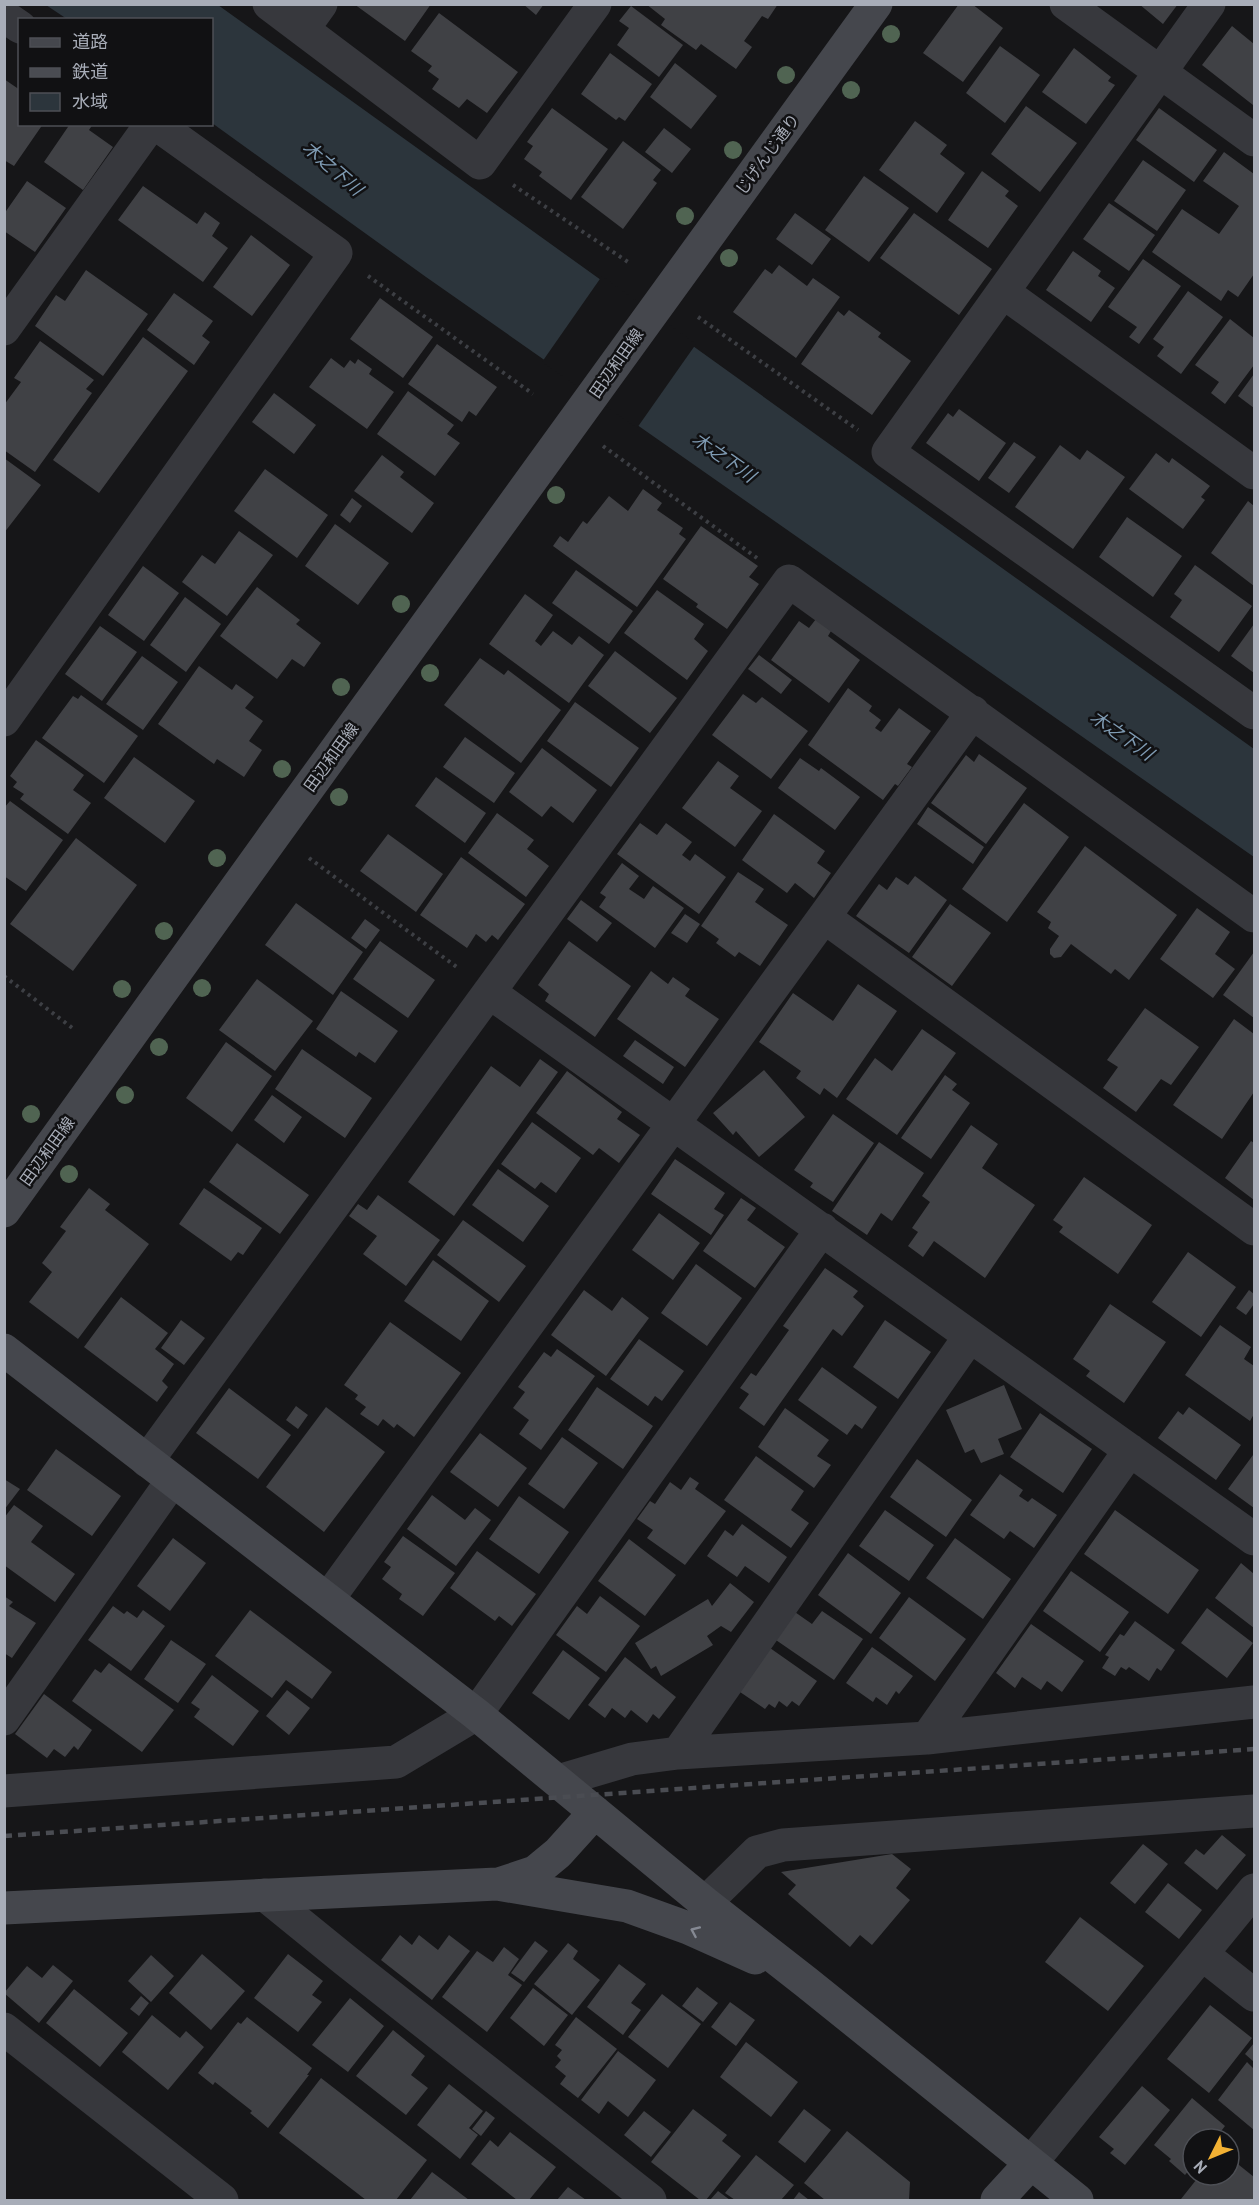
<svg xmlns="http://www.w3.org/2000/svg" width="1259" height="2205" font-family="'PT Sans','Noto Sans JP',sans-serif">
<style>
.water{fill:#2c353c}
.pier{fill:#161618}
.building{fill:#404145}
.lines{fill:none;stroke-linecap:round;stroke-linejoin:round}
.path{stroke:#3d3f44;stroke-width:4;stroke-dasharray:3 4.5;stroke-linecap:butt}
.street{stroke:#37383d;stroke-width:33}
.secondary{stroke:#45474d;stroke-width:33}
.rail{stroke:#4a4c52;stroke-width:4.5;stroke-dasharray:8 6;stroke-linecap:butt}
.tree{fill:#506452}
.oneway{stroke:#858993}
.labels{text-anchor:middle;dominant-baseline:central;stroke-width:5;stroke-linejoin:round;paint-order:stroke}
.street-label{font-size:16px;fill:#a8adb8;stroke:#111113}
.water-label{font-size:18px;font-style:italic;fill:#7f9bb3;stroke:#111113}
</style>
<rect width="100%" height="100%" fill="#161618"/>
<path class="water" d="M46,5H218L1254,749V857L426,277L212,123V20L67,19Z"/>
<path class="pier" d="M602,276L696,344L637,428L542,362Z"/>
<path class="building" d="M354,4H431L405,41Z
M523,4H544L536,15Z
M646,4H778L768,19L762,16L744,41L752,47L736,69L701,44L696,50L661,25L665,19Z
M959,4H972L1003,28L963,82L923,53Z
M1139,4H1178L1163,24Z
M631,6L683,45L659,77L617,45L629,28L619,21Z
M439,13L518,72L487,113L467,99L459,108L432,89L439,79L428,71L432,66L411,51Z
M1232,26L1254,44L1253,105L1202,65Z
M1000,46L1040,75L1005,123L966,93Z
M1074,48L1111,77L1108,81L1115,85L1086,124L1042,92Z
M610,53L652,84L625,121L619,117L616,120L581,94Z
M675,63L717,96L691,129L650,97Z
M4,79L20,90V124H43L14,166L4,160Z
M1026,106L1077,143L1040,192L991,154Z
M552,108L608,149L571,200L539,176L542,172L524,159L533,146L527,142Z
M1159,108L1217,150L1194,182L1136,140Z
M915,121L947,145L940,154L965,173L937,213L879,170Z
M70,124H93L89,130L113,147L83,190L44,162Z
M664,128L691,149L672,173L645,152Z
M623,141L661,170L653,180L657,183L623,229L581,197Z
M1224,152L1254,174V258L1253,260L1254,274L1238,297L1228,290L1221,301L1152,252L1182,209L1219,234L1239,206L1203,181Z
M1143,160L1186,190L1157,231L1114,201Z
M982,171L1009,191L1005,196L1018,206L988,248L948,220Z
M864,176L909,208L869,262L825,230Z
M27,181L66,208L35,252L4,231V214Z
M143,186L197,224L205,212L220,223L212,236L228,248L203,282L118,220Z
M1109,203L1155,235L1129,271L1083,239Z
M795,213L831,239L812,265L776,239Z
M914,213L992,269L959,315L880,258Z
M251,235L290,265L252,316L213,287Z
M1073,251L1101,271L1098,276L1115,288L1091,322L1046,290Z
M1143,259L1181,286L1139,344L1129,337L1137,327L1108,307Z
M779,265L807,286L813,278L840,297L796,358L733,312L765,269L772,274Z
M86,270L148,314L103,376L35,326L56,295L65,301Z
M1188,291L1223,317L1181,374L1157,356L1164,347L1153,339Z
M174,293L213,321L202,336L210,342L194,365L147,330Z
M380,298L433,337L403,378L350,339Z
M849,310L881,333L878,337L911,361L872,415L801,364L838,311L844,316Z
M1230,319L1254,338V365L1225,404L1211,393L1219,382L1195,365Z
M143,337L188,371L99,493L53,460Z
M40,341L94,380L86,389L92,393L35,472L4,450V405L21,382L14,378Z
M437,344L497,387L476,416L469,411L462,422L408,384Z
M331,358L344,368L350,360L355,364L358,359L372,369L369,374L394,392L367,429L309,387Z
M1254,374V408L1238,396Z
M408,391L454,425L447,434L460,443L435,476L377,434Z
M274,393L316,425L294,454L252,422Z
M959,409L1006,443L979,481L926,443L948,413L953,417Z
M1014,442L1036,457L1009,493L988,478Z
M1060,445L1080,460L1087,450L1125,477L1073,549L1015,507Z
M1156,453L1169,463L1172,458L1210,486L1201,497L1205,500L1183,529L1129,489Z
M382,455L404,472L400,477L434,503L412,533L354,491Z
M4,458L41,485L4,533Z
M265,469L328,515L297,558L234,511Z
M643,489L662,503L657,510L683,528L679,534L686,539L637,607L553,546L560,536L568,542L583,521L587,524L609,496L628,511Z
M352,498L362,506L350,523L340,515Z
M1248,501L1254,506V586L1211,553Z
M1127,517L1182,556L1153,597L1099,557Z
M335,524L389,563L358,605L305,566Z
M701,526L758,566L749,577L759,584L727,629L696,607L698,604L663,579Z
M239,531L273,555L227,616L182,582L202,555L215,564Z
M1195,565L1252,606L1219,652L1170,617L1182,600L1174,594Z
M143,566L179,593L144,641L108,615Z
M576,570L633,611L609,644L552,603Z
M257,587L300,620L296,624L321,643L304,667L292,659L277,679L220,636Z
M657,590L704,624L694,639L708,651L687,680L624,633Z
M525,594L553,615L535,641L541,646L553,631L572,645L579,636L604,655L569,703L489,644Z
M185,597L221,624L186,672L150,645Z
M816,619L831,631L828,636L860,660L829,703L771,660L799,621L809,628Z
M1254,624V673L1231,656Z
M100,626L137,652L102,701L65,674Z
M615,651L677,698L650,733L588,686Z
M759,655L792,680L781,694L748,669Z
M142,656L178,682L143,730L106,704Z
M480,658L504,675L508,670L561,710L521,763L444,705Z
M199,666L232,690L236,684L254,697L245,708L263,721L249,741L262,750L244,777L217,759L214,764L158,724Z
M848,688L872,706L869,711L881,720L875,728L881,732L899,708L931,731L907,764L912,767L898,786L895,784L883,800L808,745Z
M743,694L756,703L762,697L808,731L771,779L712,735Z
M81,695L138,736L104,783L42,738L73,696L78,699Z
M575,702L639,748L611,787L547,741Z
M465,737L515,773L494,803L443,767Z
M36,740L84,775L73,790L91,803L68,834L20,799L24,794L13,787L17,782L10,776Z
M542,748L597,790L573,823L551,806L542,817L509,792Z
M979,754L1027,788L986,844L931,803L966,755L974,762Z
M134,757L195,801L165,843L104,798Z
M800,758L819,771L821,768L860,797L835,830L778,788Z
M718,761L739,776L730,788L762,811L735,847L682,808Z
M436,777L486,813L465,843L415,806Z
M10,801L63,840L26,891L4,876V808Z
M1024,803L1069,837L1007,922L962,889Z
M928,807L984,847L973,864L917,824Z
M497,813L534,840L527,849L549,866L526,897L468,853Z
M774,814L825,851L817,863L831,873L814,898L795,883L787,893L742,860Z
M640,823L657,835L666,823L692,842L682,855L690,861L695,854L726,877L699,914L617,854Z
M388,834L443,874L416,912L360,871Z
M76,838L137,885L73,971L10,924Z
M1085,846L1177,915L1129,980L1115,969L1111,974L1071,944L1061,957L1054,958L1050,954V949L1059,936L1048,928L1051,922L1037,912Z
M461,857L525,904L498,940L492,935L486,942L476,934L467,948L420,915Z
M622,863L639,876L629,889L644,899L653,886L684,908L655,948L599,907L606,897L600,893Z
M738,872L764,889L755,902L788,925L760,966L739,952L735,957L716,943L719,939L701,926Z
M915,876L947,900L909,953L856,916L879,884L887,890L896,877L908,885Z
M581,900L612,923L597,942L567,919Z
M296,903L363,952L333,995L265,945Z
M950,904L991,933L952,986L912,957Z
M1197,908L1230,932L1215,954L1235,969L1213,998L1160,959Z
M685,914L700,924L687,943L671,933Z
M365,919L380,930L366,949L351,938Z
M380,941L435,980L408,1018L353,979Z
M569,941L631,986L595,1037L545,1001L549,994L538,985Z
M1254,952V1018L1223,995Z
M651,971L668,984L673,977L690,989L685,996L719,1019L685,1067L617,1019Z
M257,979L313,1021L275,1071L219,1030Z
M858,984L897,1011L837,1098L824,1088L820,1095L796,1078L801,1071L759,1042L793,993L833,1021Z
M341,991L398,1031L375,1063L359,1052L356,1057L316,1029Z
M1145,1008L1199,1047L1171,1085L1161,1079L1136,1112L1103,1088L1118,1067L1107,1060Z
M1234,1019L1254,1034V1092L1222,1139L1173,1105Z
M922,1029L956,1053L897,1135L846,1099L875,1058L892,1071Z
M635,1040L674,1067L663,1084L623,1056Z
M226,1042L272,1076L232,1132L186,1098Z
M302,1049L372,1098L345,1138L275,1089Z
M540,1059L558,1072L454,1216L408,1182L491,1066L520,1087Z
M764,1070L805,1117L759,1157L736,1131L733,1135L713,1113Z
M567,1071L622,1112L617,1119L640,1135L619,1163L599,1148L593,1155L536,1113Z
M945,1075L957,1084L952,1090L970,1103L931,1159L901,1138Z
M272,1095L302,1117L284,1143L254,1120Z
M833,1114L874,1143L833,1202L810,1187L813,1183L794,1170Z
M532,1122L581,1158L556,1193L541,1182L535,1189L501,1164Z
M971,1125L998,1144L982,1168L1035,1205L985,1278L934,1241L923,1257L908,1246L918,1232L912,1228L930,1202L922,1196Z
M1251,1141L1254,1143V1200L1225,1178Z
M879,1142L924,1173L892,1221L881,1213L867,1235L832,1211Z
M237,1143L309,1195L280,1234L209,1182Z
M675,1159L725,1193L714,1209L724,1215L711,1235L651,1194Z
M498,1169L549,1206L523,1242L472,1205Z
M1084,1177L1152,1225L1118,1274L1059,1232L1063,1227L1053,1220Z
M89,1188L110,1204L105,1210L149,1244L78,1339L29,1302L52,1272L42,1263L66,1231L60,1227Z
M204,1188L262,1228L243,1255L238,1252L231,1261L179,1224Z
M378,1195L440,1240L406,1286L363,1254L377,1236L349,1216L358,1204L367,1210Z
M741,1198L756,1208L747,1220L785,1247L755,1288L703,1251Z
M659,1213L700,1243L673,1280L632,1250Z
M463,1220L526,1266L499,1302L437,1255Z
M1188,1252L1236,1287L1201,1337L1152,1302Z
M433,1260L489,1301L461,1341L404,1301Z
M696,1264L742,1298L707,1346L661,1313Z
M825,1268L858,1291L853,1297L864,1306L842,1336L833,1329L764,1426L739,1408L749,1394L740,1388L751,1373L756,1376L789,1330L783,1326Z
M584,1290L612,1311L622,1297L649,1318L606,1376L551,1335Z
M1249,1290L1254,1294V1304L1246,1315L1236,1308Z
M121,1297L168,1333L155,1349L174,1364L162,1381L168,1387L157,1402L84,1347Z
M1110,1304L1166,1342L1124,1403L1086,1376L1090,1371L1073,1359Z
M181,1320L205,1338L184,1365L161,1348Z
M885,1320L931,1352L898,1399L853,1367Z
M390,1322L461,1373L414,1437L397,1424L394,1428L383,1419L378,1426L360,1414L366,1407L355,1399L358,1395L344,1385Z
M1220,1325L1251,1347L1244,1359L1254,1366V1414L1250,1421L1185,1375Z
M639,1339L684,1371L662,1401L655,1396L648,1406L610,1379Z
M557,1349L595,1376L541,1450L519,1434L529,1420L513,1408L525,1392L518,1387L544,1352L551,1357Z
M822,1367L877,1407L862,1429L855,1424L847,1435L798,1400Z
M1004,1385L1022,1429L998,1439L1004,1454L981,1463L974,1449L965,1453L946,1410Z
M597,1387L653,1426L623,1469L568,1430Z
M229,1388L291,1435L258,1479L196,1433Z
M296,1406L308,1415L298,1429L286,1420Z
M326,1407L385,1452L324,1532L266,1487Z
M1189,1407L1241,1445L1216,1480L1158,1438L1178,1411L1183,1415Z
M785,1408L829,1440L817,1456L831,1465L814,1488L758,1447Z
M1040,1413L1092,1449L1063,1493L1010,1457Z
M480,1433L527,1468L498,1507L450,1472Z
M562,1437L598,1463L564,1509L528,1484Z
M56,1449L121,1496L92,1536L27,1490Z
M1253,1455L1254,1456V1508L1228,1489Z
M756,1456L804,1491L791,1510L809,1523L791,1548L724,1500Z
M917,1459L972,1500L946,1537L890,1497Z
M1000,1474L1023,1490L1019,1496L1028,1502L1032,1498L1057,1515L1034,1548L1010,1531L1004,1539L970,1515Z
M690,1477L699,1483L695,1489L726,1511L685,1565L647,1538L653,1530L637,1519L650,1501L655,1504L670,1482L681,1490Z
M4,1479L20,1489L4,1510Z
M432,1495L465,1520L475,1508L491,1520L456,1566L407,1529Z
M519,1496L569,1532L539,1574L489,1539Z
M14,1505L43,1526L31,1542L75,1574L55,1602L4,1565V1518Z
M885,1510L934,1545L909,1581L859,1546Z
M1115,1510L1199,1570L1168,1614L1084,1554Z
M742,1524L787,1557L769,1583L745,1566L737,1577L707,1556L725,1530L733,1536Z
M403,1536L455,1573L423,1616L399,1599L402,1594L382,1579L391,1567L384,1562Z
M173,1538L206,1563L170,1611L137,1586Z
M955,1538L1011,1579L983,1619L926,1578Z
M629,1539L676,1575L645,1616L598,1581Z
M477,1551L536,1594L512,1626L499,1616L495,1621L450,1588Z
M848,1553L901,1593L871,1634L818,1595Z
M1241,1563L1254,1574V1628L1215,1598Z
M1071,1571L1129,1612L1100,1652L1043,1611Z
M730,1583L754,1602L731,1632L721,1626L707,1636L713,1645L661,1676L656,1666L651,1669L635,1643L708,1599L712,1606Z
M4,1596L13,1602L9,1606L36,1623L12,1658L4,1653Z
M600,1596L640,1626L606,1672L556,1635L577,1606L587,1614Z
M909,1597L966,1639L935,1681L879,1638Z
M113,1606L124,1614L127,1611L137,1618L143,1610L165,1626L131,1671L88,1640Z
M1207,1608L1253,1643L1227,1678L1181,1643Z
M250,1610L332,1672L312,1699L286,1680L272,1698L215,1656Z
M792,1610L812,1624L822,1611L863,1639L834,1680L773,1638Z
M1135,1621L1175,1650L1161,1671L1157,1668L1149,1681L1129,1667L1126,1670L1121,1667L1115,1676L1102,1668L1109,1657L1105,1655L1120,1634L1124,1636Z
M1031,1624L1084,1661L1062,1692L1047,1681L1041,1690L1022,1677L1015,1688L996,1673Z
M171,1640L206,1664L178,1703L144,1679Z
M872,1647L913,1676L899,1694L896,1691L887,1705L876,1697L873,1702L846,1683Z
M770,1648L817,1681L799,1706L792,1701L787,1707L779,1701L775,1708L769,1704L765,1709L740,1692Z
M563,1650L600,1678L569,1720L532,1693Z
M625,1657L676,1697L659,1719L653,1714L647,1723L631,1710L625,1718L612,1708L605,1718L588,1705Z
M109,1663L174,1710L142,1752L72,1701L95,1669L101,1673Z
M212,1675L259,1711L233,1746L194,1717L200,1709L191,1703Z
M287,1690L310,1708L289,1735L266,1716Z
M44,1694L92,1730L78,1750L74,1746L65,1757L54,1749L47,1758L15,1734Z
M1222,1835L1246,1855L1217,1890L1184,1863L1196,1849L1204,1855Z
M1143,1844L1168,1864L1135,1904L1110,1883Z
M892,1854L911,1869L896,1888L910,1900L872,1945L860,1935L850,1947L788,1894L796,1885L781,1872Z
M1168,1883L1202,1910L1179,1939L1145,1912Z
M1080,1917L1144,1966L1108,2011L1045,1962Z
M400,1935L412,1945L419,1935L438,1950L449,1935L470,1951L432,2000L381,1960Z
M535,1941L548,1951L524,1982L511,1973Z
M568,1943L578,1951L573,1959L600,1980L572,2015L534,1984Z
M504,1947L519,1959L508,1975L522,1985L487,2032L442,1997L477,1951L493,1962Z
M202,1954L245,1991L211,2030L169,1993Z
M288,1954L323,1981L312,1995L322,2002L298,2032L254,1998Z
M151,1955L174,1976L151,2002L128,1981Z
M619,1964L646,1984L631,2003L641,2010L623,2035L587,2007Z
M53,1965L73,1981L39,2023L4,1993L27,1966L42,1978Z
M697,1987L718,2003L703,2022L682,2006Z
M533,1988L568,2015L544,2046L510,2018Z
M74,1989L128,2033L100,2067L46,2023Z
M662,1994L701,2024L668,2068L628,2037Z
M141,1996L149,2003L139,2016L130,2009Z
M350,1998L384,2026L348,2072L312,2045Z
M730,2002L755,2020L736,2046L711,2027Z
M1210,2005L1252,2038L1209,2093L1167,2059Z
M152,2015L180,2038L186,2031L204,2047L168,2090L122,2052Z
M247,2017L312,2068L307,2075H309L268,2128L250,2113L252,2111L215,2082L213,2085L198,2073L238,2022L241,2024Z
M576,2017L617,2049L578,2098L560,2084L566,2076L555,2067L561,2060L557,2056L562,2050L555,2045Z
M393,2030L425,2056L411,2075L428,2088L406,2115L356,2076Z
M746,2042L798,2082L771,2117L720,2077Z
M1254,2043V2062L1245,2054Z
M618,2051L656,2080L628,2117L608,2101L599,2114L581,2100Z
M1247,2062L1254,2069V2130L1218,2100Z
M321,2078L427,2160L396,2200H366L279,2133Z
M449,2084L483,2111L469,2128L478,2135L460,2159L417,2125Z
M1142,2086L1170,2110L1125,2165L1110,2153L1114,2149L1099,2137Z
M1192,2098L1225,2126L1215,2139H1193V2165L1185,2175L1169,2161L1171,2159L1154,2145Z
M693,2109L727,2135L722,2141L741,2156L706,2200H700L651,2162Z
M804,2109L831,2130L805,2163L778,2142Z
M486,2111L495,2118L481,2136L472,2129Z
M644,2111L671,2132L651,2157L624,2135Z
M847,2131L910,2182L909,2200H825L804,2183Z
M510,2132L556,2167L529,2200H517L471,2164L490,2140L498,2147Z
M756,2155L794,2185L781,2200H735L725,2193Z
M1229,2157L1254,2177V2200L1181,2199L1200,2175H1229Z
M432,2172L469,2200H410Z
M568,2187L586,2200H557Z
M718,2191L730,2200H710Z
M799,2192L809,2200H793Z"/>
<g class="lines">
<path class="path" d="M513,185L631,264
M368,276L533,394
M698,317L858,430
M603,446L757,558
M309,858L458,968
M4,976L75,1030"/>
<path class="street" d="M269,4L480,163L595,4
M1066,4L1254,140
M1209,4L888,452L1254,713
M4,16L20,27
M303,29L321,4
M1003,292L1254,473
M4,329L151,124
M4,720L336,253L156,124
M824,917L1254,1229
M489,992L1254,1539
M147,1461L789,581L1254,916
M328,1599L973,712
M4,1719L172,1481
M927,1738L1130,1450
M678,1753L970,1336
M558,1781L632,1759L678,1753L927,1738L1254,1702
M4,1791L396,1762L476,1714L822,1229
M265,1895L345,1960L650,2200
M705,1903L757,1852L783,1845L1254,1811
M1202,1954L1254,1995
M4,2029L222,2200
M1030,2164L1254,1890"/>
<path class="secondary" d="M4,1211L275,834L876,4
M4,1350L476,1714L705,1903L806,1982L1077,2200
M499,1884L535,1872L558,1853L595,1812
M4,1908L497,1884L627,1906L688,1928L755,1958
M997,2200L1030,2164"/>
<path class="rail" d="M4,1836L1254,1749"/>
</g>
<g class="tree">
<circle cx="891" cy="34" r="9"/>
<circle cx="786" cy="75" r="9"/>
<circle cx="851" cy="90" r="9"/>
<circle cx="733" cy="150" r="9"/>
<circle cx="685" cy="216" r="9"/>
<circle cx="729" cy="258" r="9"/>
<circle cx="556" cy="495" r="9"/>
<circle cx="401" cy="604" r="9"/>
<circle cx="430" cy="673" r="9"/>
<circle cx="341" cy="687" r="9"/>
<circle cx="282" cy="769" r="9"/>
<circle cx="339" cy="797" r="9"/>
<circle cx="217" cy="858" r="9"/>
<circle cx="164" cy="931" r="9"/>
<circle cx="202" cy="988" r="9"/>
<circle cx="122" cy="989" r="9"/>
<circle cx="159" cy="1047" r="9"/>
<circle cx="125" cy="1095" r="9"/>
<circle cx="31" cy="1114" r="9"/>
<circle cx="69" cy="1174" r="9"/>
</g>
<defs><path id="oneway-chevron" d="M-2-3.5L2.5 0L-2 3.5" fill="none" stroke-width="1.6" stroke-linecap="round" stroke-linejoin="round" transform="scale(1.5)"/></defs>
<use class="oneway" href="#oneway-chevron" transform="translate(695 1931) rotate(-156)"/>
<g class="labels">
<g class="street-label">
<text transform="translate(767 154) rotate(-54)">じげんじ通り</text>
<text transform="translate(616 363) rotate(-55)">田辺和田線</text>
<text transform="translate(331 757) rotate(-54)">田辺和田線</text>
<text transform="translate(47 1151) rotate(-54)">田辺和田線</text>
</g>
<g class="water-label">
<text transform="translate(333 168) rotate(41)">木之下川</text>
<text transform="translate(724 457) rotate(35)">木之下川</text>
<text transform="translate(1122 735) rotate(35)">木之下川</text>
</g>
</g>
<rect width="1259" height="2205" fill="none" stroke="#a8adb8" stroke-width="12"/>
<rect x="18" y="18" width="195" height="108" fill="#111113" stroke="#4d4f55" stroke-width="1.5"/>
<rect x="30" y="38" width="30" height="9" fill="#45474d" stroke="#4d4f55" stroke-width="1.5"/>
<text x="72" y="48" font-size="18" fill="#a8adb8">道路</text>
<rect x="30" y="68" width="30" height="9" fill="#4a4c52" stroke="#4d4f55" stroke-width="1.5"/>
<text x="72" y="78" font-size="18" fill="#a8adb8">鉄道</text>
<rect x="30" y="93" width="30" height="18" fill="#2c353c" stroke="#4d4f55" stroke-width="1.5"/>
<text x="72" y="108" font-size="18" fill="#a8adb8">水域</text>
<g transform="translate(1211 2157) rotate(227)"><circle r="28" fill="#111113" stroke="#4d4f55" stroke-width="1.5"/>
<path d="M0-4.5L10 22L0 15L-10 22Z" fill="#f2b134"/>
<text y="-9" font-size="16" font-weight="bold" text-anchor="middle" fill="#a8adb8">N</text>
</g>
</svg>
